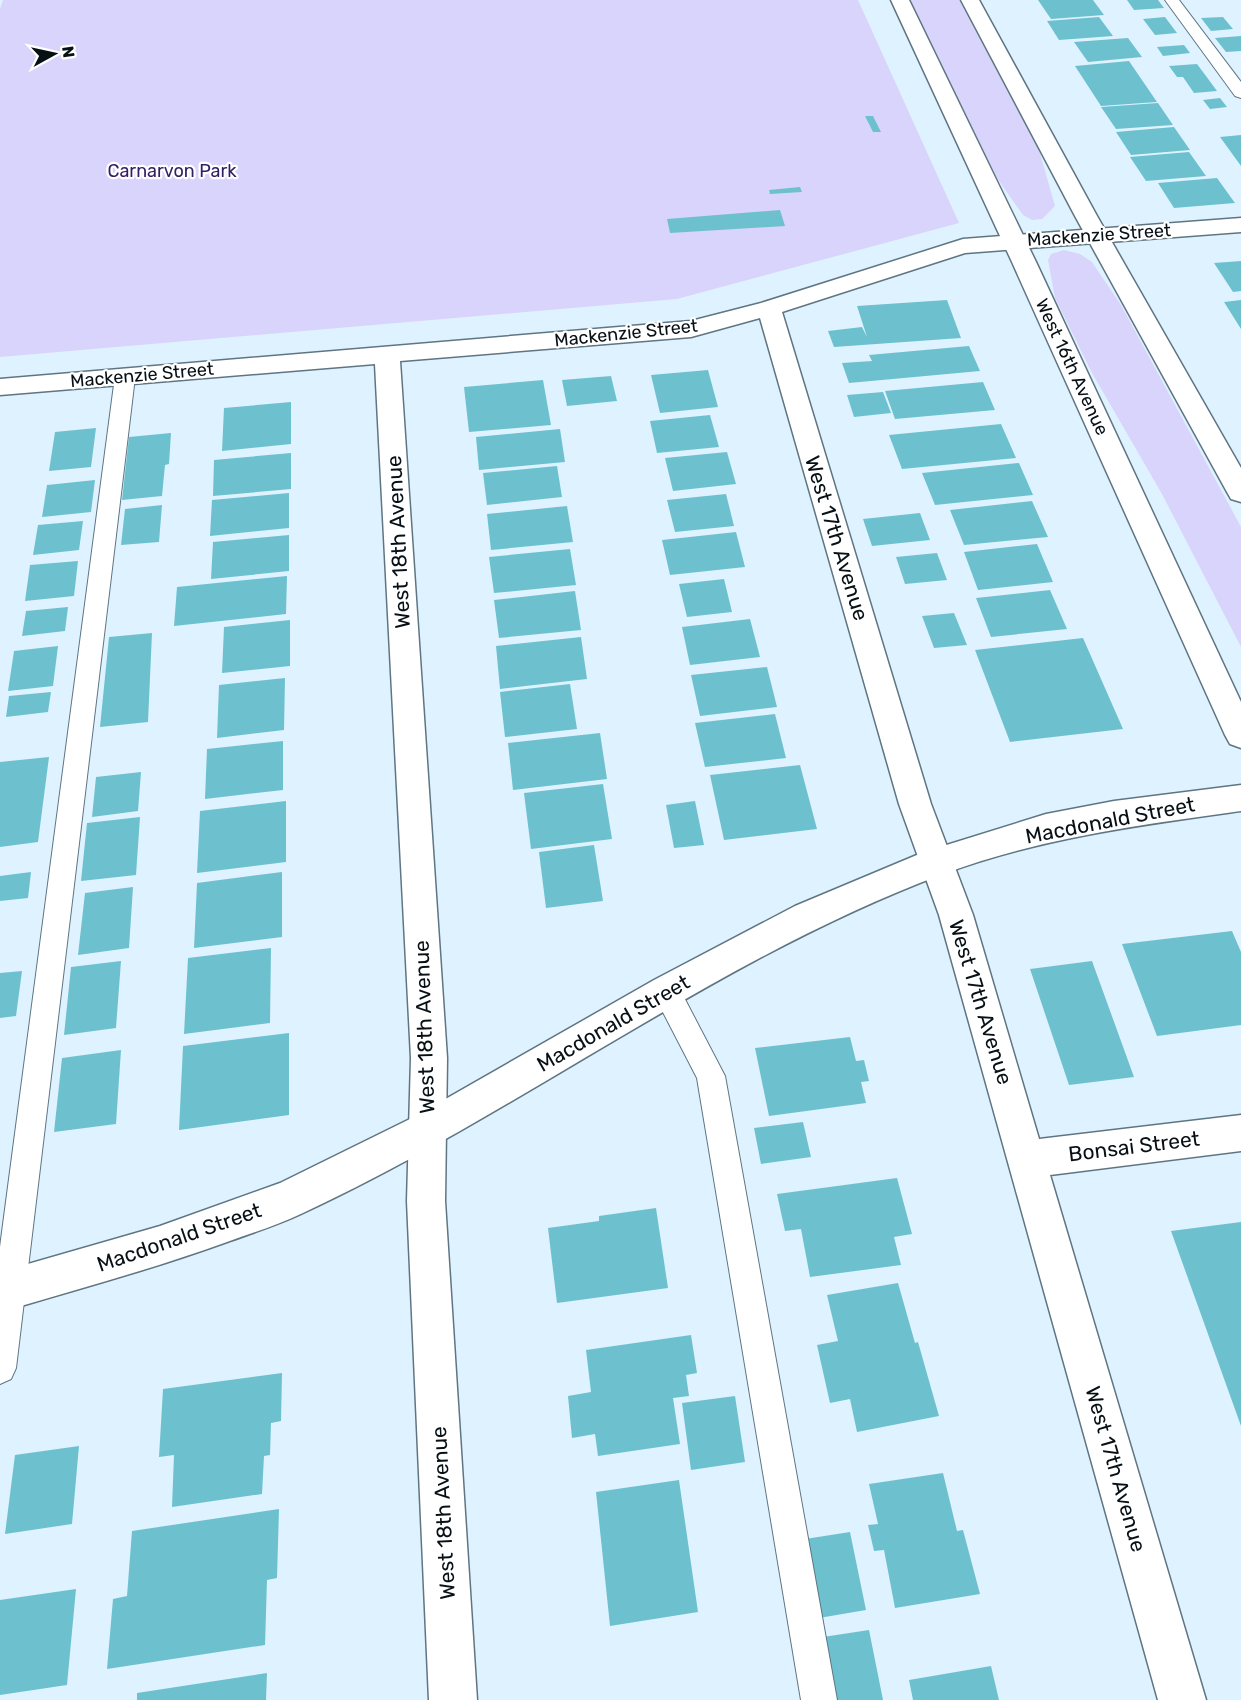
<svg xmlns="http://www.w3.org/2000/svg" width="1241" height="1700" font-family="Rubik,sans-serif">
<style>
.green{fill:#d9d4fb}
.building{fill:#6dc1cf}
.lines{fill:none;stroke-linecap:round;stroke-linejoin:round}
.service-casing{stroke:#5f7582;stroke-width:2}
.minor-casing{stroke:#5f7582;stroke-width:3}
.tertiary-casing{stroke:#5f7582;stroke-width:3}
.secondary-casing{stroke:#5f7582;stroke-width:3}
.service{fill:#fff;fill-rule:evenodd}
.minor{fill:#fff;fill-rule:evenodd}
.tertiary{fill:#fff;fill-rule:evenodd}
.secondary{fill:#fff;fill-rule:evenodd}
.labels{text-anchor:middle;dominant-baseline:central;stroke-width:4.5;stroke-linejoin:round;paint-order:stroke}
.far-park-label{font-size:18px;fill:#332064;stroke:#fff}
.far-street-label{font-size:18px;fill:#071015;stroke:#fff}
.street-label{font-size:21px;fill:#071015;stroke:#fff}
</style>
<rect width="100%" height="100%" fill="#dff2ff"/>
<path class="green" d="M3,0H858L959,223L677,299L0,357V9Z
M907,0H959L1039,150L1055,206L1042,219L1032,220L1023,215L987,164Z
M1064,250L1080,254L1092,262L1121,305L1241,527V647L1162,494L1092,373L1055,298L1048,260L1051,254Z"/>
<path class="building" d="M1038,0H1093L1104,15L1051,19Z
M1127,0H1158L1164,8L1134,10Z
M1099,17L1113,36L1059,40L1047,21Z
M1165,17L1177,33L1155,35L1143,19Z
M1223,17L1233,29L1211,31L1201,18Z
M1241,36V51L1226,52L1215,38Z
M1128,38L1142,57L1088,62L1074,42Z
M1184,45L1190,53L1163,56L1157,47Z
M1129,61L1157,102L1101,106L1075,66Z
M1197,64L1206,76L1217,91L1194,93L1183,77H1177L1169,66Z
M1220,98L1227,107L1210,109L1203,100Z
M1158,103L1173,125L1116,129L1101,107Z
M865,116H873L881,132H873Z
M1174,127L1190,150L1131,155L1116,132Z
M1241,135V166L1220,137Z
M1189,152L1206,176L1146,181L1130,157Z
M1217,178L1235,203L1174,208L1158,183Z
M800,187L802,192L770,194L769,190Z
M780,210L785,226L670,233L667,219Z
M1241,261V291L1233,292L1214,263Z
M947,300L961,338L834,347L828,331L862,327L867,337L857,306Z
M1241,300V329L1224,302Z
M969,346L980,371L849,383L842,363L872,361L869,355Z
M708,370L718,407L660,413L651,375Z
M611,376L617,401L567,406L562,380Z
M543,380L551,425L469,432L464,387Z
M983,382L995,410L895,419L885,391Z
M883,392L891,413L854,417L847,395Z
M291,402V444L222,451L224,408Z
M710,415L719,447L657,453L650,421Z
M1001,424L1016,458L902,469L889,435Z
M96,428L91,467L49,471L55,432Z
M560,429L565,462L479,470L476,437Z
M171,433L169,464L165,465L162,496L122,500L129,437Z
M727,452L736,484L673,491L665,458Z
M291,453V489L213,496L214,460Z
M1019,463L1033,495L935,505L922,473Z
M557,466L562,497L487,505L483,473Z
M95,480L91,512L42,517L47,485Z
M289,493V528L210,536L212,500Z
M726,494L734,526L675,532L667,500Z
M1032,501L1048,537L964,545L950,510Z
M162,505L159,542L121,545L125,509Z
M567,506L573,542L491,550L487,514Z
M920,513L930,540L872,546L863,519Z
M83,521L79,550L33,555L38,525Z
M736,532L745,567L670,575L662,540Z
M289,535V571L211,579L213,542Z
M1037,544L1053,582L978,590L964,552Z
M570,549L576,585L494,593L489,557Z
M937,553L947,580L905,584L896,557Z
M78,561L74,596L25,601L30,565Z
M287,576L286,614L174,626L177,587Z
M724,579L732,612L687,617L679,584Z
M1050,590L1067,629L991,637L976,598Z
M575,591L581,630L499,638L494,600Z
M68,607L65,631L22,636L26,611Z
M954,613L967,645L934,648L922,616Z
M750,619L760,657L690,665L682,627Z
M290,620V666L222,673L224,627Z
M152,633L148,722L100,727L109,637Z
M581,637L587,679L500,689L496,646Z
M1083,638L1123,729L1010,742L975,650Z
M58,646L53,686L8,691L14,651Z
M767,667L777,707L700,716L691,675Z
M285,678L284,730L217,738L219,685Z
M570,684L577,729L505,737L500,692Z
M51,692L48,712L6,717L9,696Z
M775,714L786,758L705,767L695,723Z
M600,733L607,779L513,790L508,743Z
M283,741V790L205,799L207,749Z
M49,757L38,842L0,847V762Z
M800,765L817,829L724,840L710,775Z
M141,772L138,811L92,817L96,777Z
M603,784L612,839L531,849L524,793Z
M286,801V862L197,873L200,811Z
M695,801L704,845L674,848L666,805Z
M140,817L136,875L81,881L87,823Z
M594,845L603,901L546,908L539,852Z
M31,872L28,898L0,901V876Z
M282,872V937L194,948L197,883Z
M133,887L129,948L78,955L85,893Z
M1232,931L1241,952V1025L1157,1036L1122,944Z
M271,948L270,1023L184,1034L188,958Z
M121,961L116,1028L64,1035L71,967Z
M1092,961L1134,1077L1069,1085L1030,969Z
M22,971L16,1016L0,1018V973Z
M289,1033V1115L179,1130L183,1046Z
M850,1037L856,1061L864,1060L869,1081L861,1082L866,1103L769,1116L755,1048Z
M121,1050L116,1124L54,1132L62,1058Z
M803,1122L811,1157L761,1164L754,1128Z
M897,1178L912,1234L894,1237L901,1265L810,1277L801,1229L785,1231L777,1194Z
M656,1208L668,1288L557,1303L548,1228L599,1221V1216Z
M1241,1222V1426L1171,1231Z
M898,1283L915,1343L918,1342L939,1416L857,1432L850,1399L830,1403L817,1345L838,1341L827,1295Z
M691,1335L697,1373L686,1375L689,1396L673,1398L680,1444L598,1456L595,1434L572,1438L568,1396L591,1392L586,1350Z
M282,1373L281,1421L271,1423L270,1455L264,1456L262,1494L172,1507L174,1455L159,1457L163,1389Z
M735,1396L745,1462L691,1470L682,1403Z
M79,1446L72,1524L5,1534L15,1455Z
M943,1473L957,1531L963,1530L980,1594L895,1608L884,1550L874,1551L868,1525L878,1524L869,1484Z
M679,1480L698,1612L610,1626L596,1492Z
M279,1509L277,1578L267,1580L265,1645L107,1669L113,1599L127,1596L132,1531Z
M850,1532L866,1610L819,1618L805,1539Z
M76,1589L67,1685L0,1695V1600Z
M869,1630L883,1700H834L823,1637Z
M991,1666L999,1700H913L909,1680Z
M267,1673L266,1700H137V1693Z"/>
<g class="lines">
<g class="service-casing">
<path id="service" d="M1165,0H1179L1241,82V98L1235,96Z
M125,371L132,373L135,377L16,1368L11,1379L0,1384V1247L115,377L118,373Z
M666,978L676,982L725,1076L837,1700H801L697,1078L652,991L656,982Z"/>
</g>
<g class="minor-casing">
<path id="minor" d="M1241,218V232L965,253L782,312L931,804L973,915L1039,1139L1241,1115V1151L1050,1175L1206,1700H1158L939,915L899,804L760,318L691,337L400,361L447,1058L445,1201L477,1700H429L407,1201L411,1058L375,364L0,395V379L691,321L761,303L963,239Z"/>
</g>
<g class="tertiary-casing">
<path id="tertiary" d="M1241,785V811C1140,825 1040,838 943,874C716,959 522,1111 303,1213C278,1225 252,1233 227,1242C152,1269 76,1290 0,1312V1272L160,1226L280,1183L414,1117L654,980L795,906L924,852L1046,814L1114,801Z"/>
</g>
<g class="secondary-casing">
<path id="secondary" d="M891,0H909L1036,262L1241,702V748L1230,744L1225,735L1012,262Z
M961,0H979L1097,216L1241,468V502L1231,499L1227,492L1075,216Z"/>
</g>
<use href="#service" class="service"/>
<use href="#minor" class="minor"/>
<use href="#tertiary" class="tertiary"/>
<use href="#secondary" class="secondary"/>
</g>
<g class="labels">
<g class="far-park-label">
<text x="172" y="171">Carnarvon Park</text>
</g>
<g class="far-street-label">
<text transform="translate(1099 235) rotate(-4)">Mackenzie Street</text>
<text transform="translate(626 333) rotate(-6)">Mackenzie Street</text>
<text transform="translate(1072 367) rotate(65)">West 16th Avenue</text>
<text transform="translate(142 375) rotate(-5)">Mackenzie Street</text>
</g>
<g class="street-label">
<text transform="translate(837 538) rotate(73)">West 17th Avenue</text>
<text transform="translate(398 542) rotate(-93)">West 18th Avenue</text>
<text transform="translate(1110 820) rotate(-11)">Macdonald Street</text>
<text transform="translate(981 1002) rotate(73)">West 17th Avenue</text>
<text transform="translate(613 1023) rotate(-30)">Macdonald Street</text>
<text transform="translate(424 1027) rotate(-92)">West 18th Avenue</text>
<text transform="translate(1134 1146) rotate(-7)">Bonsai Street</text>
<text transform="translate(179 1237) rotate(-19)">Macdonald Street</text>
<text transform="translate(1116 1469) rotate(74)">West 17th Avenue</text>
<text transform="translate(443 1513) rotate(-93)">West 18th Avenue</text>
</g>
</g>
<g transform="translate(54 54) rotate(82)" stroke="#ffffff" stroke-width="4.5" paint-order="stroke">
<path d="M0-4.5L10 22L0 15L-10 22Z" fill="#071015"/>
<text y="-9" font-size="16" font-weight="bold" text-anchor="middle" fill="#071015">N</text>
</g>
</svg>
